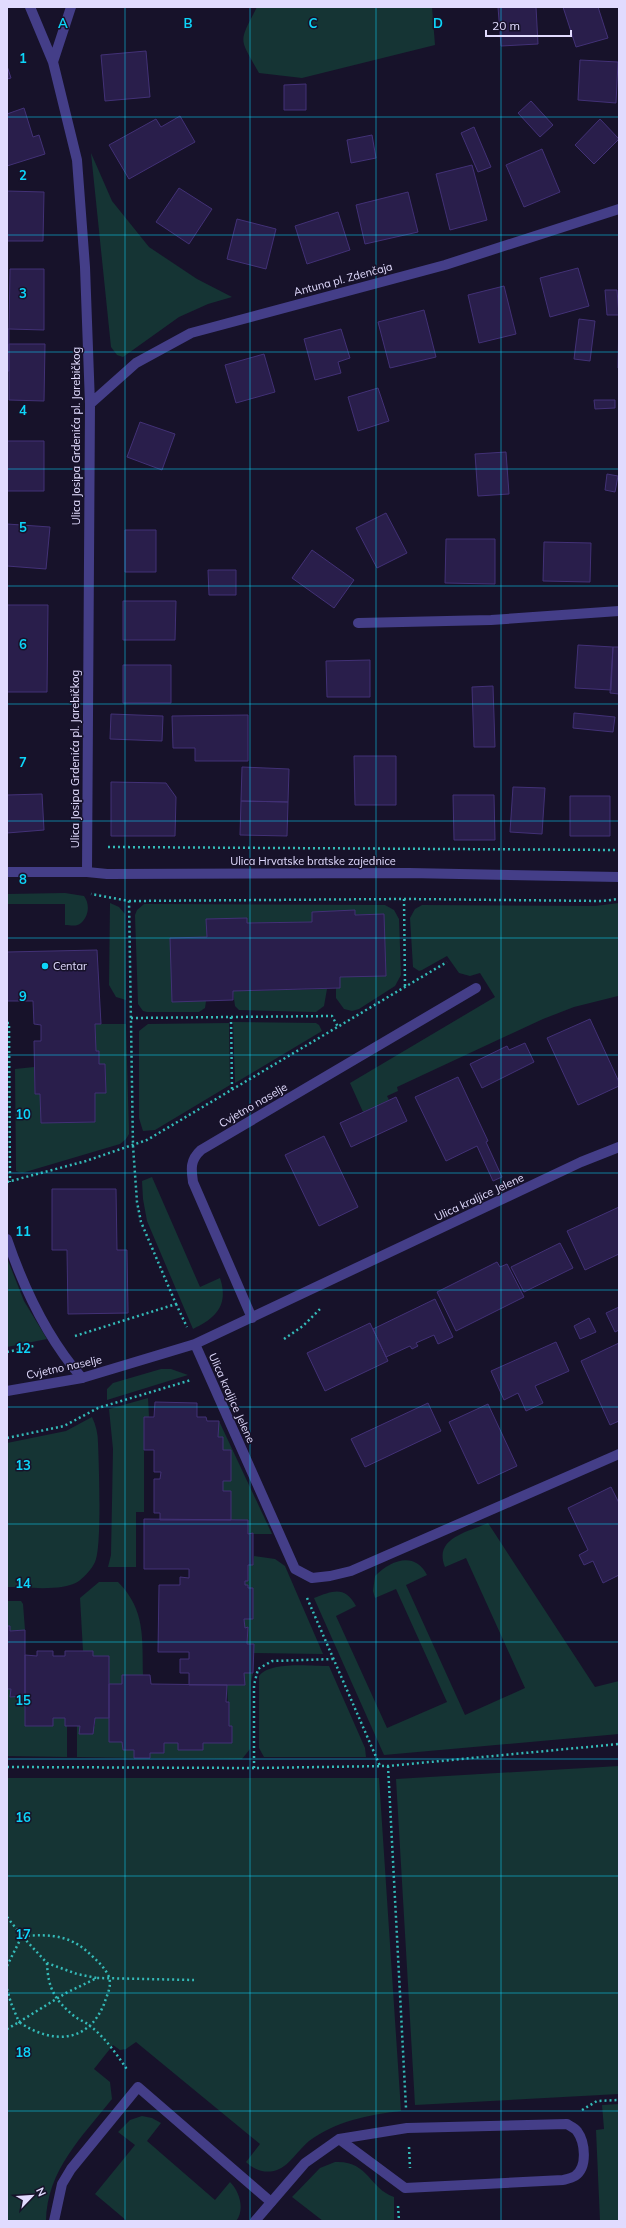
<svg xmlns="http://www.w3.org/2000/svg" width="626" height="2228" font-family="Mulish,sans-serif">
<style>
.green{fill:#153434}
.building{fill:#291e4b;stroke:#423176}
.lines{fill:none;stroke-linecap:round;stroke-linejoin:round}
.path{stroke:#34bab8;stroke-width:2.5;stroke-dasharray:2 3;stroke-linecap:butt}
.service{stroke:#443e88;stroke-width:10}
.minor{stroke:#443e88;stroke-width:10}
.tertiary{stroke:#443e88;stroke-width:10}
.grid{fill:none;stroke:#0dd5f9;stroke-width:1;stroke-opacity:0.55}
.poi-dot{fill:#0dd5f9;stroke:#17122a;stroke-width:1.5}
.labels{text-anchor:middle;dominant-baseline:central;stroke-width:3;stroke-linejoin:round;paint-order:stroke}
.street-label{font-size:11px;fill:#e1dbfe;stroke:#17122a}
.poi-label{font-size:11px;fill:#e1dbfe;stroke:#17122a;text-anchor:start}
.grid-label{font-size:13px;text-anchor:middle;font-weight:bold;fill:#0dd5f9;stroke:#17122a;stroke-width:3;stroke-linejoin:round;paint-order:stroke}
</style>
<rect width="100%" height="100%" fill="#17122a"/>
<path class="green" d="M257,7H432L435,45L302,78L259,73C239,37 238,44 257,7Z
M91,153L112,201L149,247L197,279L232,297L208,304L179,317L123,357L117,355L111,347Z
M65,893L84,896C90,904 89,916 81,923C77,927 70,925 65,925V904H7V894Z
M110,903L119,907L125,914L126,1000L116,997L109,985Z
M619,903L618,996L574,1007L543,1019L397,1087L398,1091L387,1096L389,1100L363,1112L350,1083L495,997L480,973L470,976L459,973L447,956L422,970L419,971L413,967L410,918L415,909L422,905L595,906Z
M144,904L385,905L394,910L399,919L401,975L395,986L359,1009L352,1011L344,1009L336,998V988H340V977L386,975L383,914L355,915V910L312,912V922L247,923L246,918L206,919L207,937L171,938L206,1001L205,1008L199,1012H147L143,1011L138,1004L135,915L137,910Z
M327,989L324,1006L316,1012L239,1010L235,1006L233,991Z
M233,1022L316,1023L319,1025L322,1031L235,1083Z
M229,1023L230,1085L155,1130L143,1131L139,1118V1031L148,1024Z
M95,1024H126L129,1134L126,1139L120,1144L22,1173L16,1171L15,1069L34,1067L35,1094H40L41,1123L95,1122V1093H106L105,1064H99V1051H96Z
M152,1177L200,1287L220,1278C229,1305 216,1318 193,1329L147,1221L143,1199L142,1181Z
M7,1258L24,1301L47,1339L7,1347Z
M161,1369H171L188,1375L107,1400V1389L113,1383Z
M148,1398L149,1417H144V1512H136V1567H108L111,1555L113,1449L109,1409Z
M92,1417C96,1425 98,1434 98,1443C99,1464 102,1547 95,1562C92,1569 85,1576 79,1581C63,1592 27,1587 7,1587V1443L66,1431Z
M219,1421L272,1534H248L231,1520V1491H223V1481H231V1450H223L218,1437Z
M488,1523L595,1687L619,1681V1734L384,1755L314,1598C334,1590 345,1586 356,1606L336,1616L387,1728L447,1702L396,1589L375,1598L373,1591L375,1576C391,1560 415,1551 427,1575L406,1585L465,1715L525,1688L466,1558L445,1567C433,1538 468,1532 488,1523Z
M254,1556L275,1559L285,1566L323,1654L253,1653L254,1644H247L248,1628H245L244,1619L253,1618V1588H248L245,1585L248,1565H253Z
M99,1582H118C146,1610 142,1639 143,1675H122V1684H109V1656H93V1651H83L80,1598Z
M7,1601H21L23,1604L25,1630L10,1631V1626H7Z
M329,1666L365,1748L366,1757H264L259,1748V1676C270,1661 311,1666 329,1666Z
M244,1673H253L251,1682L250,1749L242,1759L150,1758V1753H164V1743H178V1750H203V1743H232V1727L229,1726L227,1685H244Z
M7,1689H11V1697L25,1696V1726H53V1718H65V1726H67V1757L7,1756Z
M95,1718H109V1742H122L123,1750H134V1758L77,1757V1726H80V1734L95,1726Z
M619,1766V2094L415,2105L396,1779Z
M7,1778H379L401,2111C368,2115 336,2121 309,2141C298,2150 290,2165 277,2170C266,2174 254,2170 246,2162L260,2144L136,2042L126,2049L120,2050L113,2045L94,2069L110,2082L112,2099C82,2137 47,2170 46,2221H7Z
M619,2104V2221H600L596,2130L604,2129L602,2105Z
M142,2116L152,2118L161,2123L147,2141L215,2200L230,2182C240,2192 245,2210 236,2221H127L95,2194L135,2145L118,2132L130,2120Z
M335,2162C368,2160 369,2188 394,2197V2221H323L292,2197L320,2168Z"/>
<path class="building" d="M498,7H536L538,44L501,46Z
M563,7H598L608,38L576,47Z
M146,51L150,97L105,101L101,55Z
M580,60L618,62L616,103L578,100Z
M7,66L11,78L7,79Z
M306,84V110H284V85Z
M531,101L553,125L540,137L518,113Z
M24,108L33,137L39,135L45,154L7,166V114Z
M180,116L195,142L129,179L109,145L156,119L161,127Z
M600,119L619,139L594,164L575,145Z
M474,127L491,167L478,172L461,133Z
M372,135L376,158L351,163L347,140Z
M542,149L560,192L524,207L506,165Z
M472,165L487,220L450,230L436,174Z
M179,188L212,209L189,244L156,222Z
M7,191L44,192L43,241H7Z
M408,192L418,232L365,244L356,205Z
M338,212L350,250L307,264L295,226Z
M237,219L276,229L266,269L227,259Z
M578,268L589,306L550,317L540,278Z
M10,269H44V330L9,329Z
M504,286L516,334L479,343L468,295Z
M605,290H617L619,315H607Z
M424,310L436,357L390,368L378,322Z
M619,315V368H618Z
M579,319L595,321L590,361L574,359Z
M7,329H9V371H7Z
M341,329L350,358L338,362L341,373L315,380L304,339Z
M9,344H45L44,401L9,400Z
M264,354L275,392L236,403L225,365Z
M378,388L389,421L358,431L348,397Z
M594,400H615V408L595,409Z
M140,422L175,434L162,470L127,457Z
M7,441H44V491H7Z
M506,452L509,494L478,496L475,454Z
M607,474L618,476L615,492L605,490Z
M386,513L407,553L377,568L356,528Z
M7,524L50,527L46,569L7,566Z
M125,530H156V572H125Z
M446,539H495V584L445,583Z
M544,542L591,543L590,582L543,581Z
M312,550L354,580L334,608L292,578Z
M208,570H236V595H209Z
M123,601H176L175,640H123Z
M7,605H48L47,692H7Z
M578,645L613,647L611,690L575,688Z
M613,647H619V694L610,693Z
M370,660V697H327L326,661Z
M123,665H171V703H123Z
M493,686L495,747H474L472,687Z
M574,713L615,717L613,732L573,728Z
M111,714L163,716L162,741L110,739Z
M248,715V761H195V748H173L172,716Z
M354,756H396V805H355Z
M242,767L289,769L288,802L241,801Z
M111,782L166,783L176,797L175,836H111Z
M513,787L545,788L542,834L510,832Z
M42,794L44,830L7,833V795Z
M453,795H494L495,840H454Z
M570,796H610V836H570Z
M241,801L288,802L287,836L240,835Z
M355,910V915L384,914L386,976L340,977V988L233,991V1000L172,1002L170,938L207,937L206,919L247,918V923L312,922V912Z
M97,950L101,1024H95L96,1051H99V1064H105L106,1093H95V1122L41,1123L40,1094H35L34,1041H41V1025L34,1024L33,1001H7V952Z
M590,1019L619,1082V1086L578,1105L547,1038Z
M525,1043L534,1062L482,1088L470,1064L507,1046L509,1050Z
M458,1077L488,1141L486,1142L502,1177L493,1181L477,1146L446,1161L415,1097Z
M396,1097L407,1121L351,1147L340,1123Z
M324,1136L358,1207L319,1226L285,1155Z
M52,1189H116L117,1250H127L128,1313L68,1314L67,1250H52Z
M619,1207V1254L585,1270L567,1231Z
M560,1243L573,1268L524,1292L511,1267Z
M497,1262L500,1267L507,1264L524,1297L456,1331L437,1292Z
M435,1299L453,1337L438,1344L434,1335L416,1343L418,1346L412,1349L410,1346L386,1357L373,1329Z
M619,1307V1330L615,1332L606,1313Z
M589,1318L596,1332L580,1339L574,1326Z
M370,1323L388,1361L325,1391L307,1353Z
M556,1342L569,1371L535,1386L543,1403L526,1411L518,1393L504,1400L491,1371Z
M619,1343V1421L610,1425L581,1361Z
M155,1402L197,1403V1417H206L207,1421H219L218,1437H223V1450H231V1481H223V1491H231V1520H160V1513H154V1479H160L161,1472H154V1450H144V1417H154Z
M428,1403L441,1431L365,1467L351,1439Z
M488,1404L517,1466L478,1484L449,1422Z
M611,1487L619,1503V1575L603,1583L593,1561L584,1565L579,1555L588,1550L568,1508Z
M144,1519L248,1520V1534L253,1533V1565H248V1581H245V1585H248V1588H253V1619H244L245,1628L248,1627L247,1644H254L253,1673H244L245,1685H189V1673H180V1659H189V1652H158L159,1585H180V1577L189,1578V1569H144Z
M7,1626H10V1631L25,1630V1696L10,1697L11,1689H7Z
M37,1651H53V1656H65V1651H93V1656H109V1718H95L93,1734H79L80,1726H65V1718H53V1726H25V1655L37,1656Z
M122,1675H150L151,1684L227,1685L226,1702H229V1726H232V1743H203V1750H178V1743H164V1753H150V1758H134V1750H123L122,1742H109V1684H122Z"/>
<g class="lines">
<path class="path" d="M108,847L619,850
M404,899L405,986
M129,901L404,899L602,901L619,899
M231,1017L332,1016L338,1027
M131,1018L231,1017L232,1089
M7,1023H9L10,1182
M7,1182L86,1161L147,1140L447,962
M176,1304L187,1327
M75,1336L176,1304L141,1222L137,1202L133,1146L129,901L91,894
M284,1339L303,1326L322,1307
M7,1352L34,1346
M7,1438L64,1426L98,1408L191,1380
M307,1598L380,1766
M388,1766L406,2108
M7,1767L254,1768L388,1766L619,1744
M254,1768V1685L258,1669L272,1661L334,1659
M7,1917L22,1936C53,1934 72,1935 94,1958C100,1963 106,1970 109,1977C112,1986 107,1995 104,2004C88,2044 51,2044 19,2022L7,2029
M47,1963C48,1989 55,2000 74,2016C79,2020 86,2022 90,2026C105,2037 118,2056 128,2071
M7,1966L22,1936L47,1963L77,1974L97,1978
M7,1989L11,2003L19,2022L66,1993L97,1978L194,1980
M582,2110L597,2101L619,2100
M409,2147L410,2168
M398,2206L399,2221"/>
<path class="service" d="M7,1239C24,1289 47,1338 82,1378
M252,1318L193,1182C191,1169 190,1160 201,1150L476,988
M54,2221L62,2184L71,2169L138,2087L271,2202"/>
<path class="minor" d="M30,7L53,62L77,160L85,267L90,404L87,872
M53,62L71,7
M90,404L136,363L191,333L445,265L619,209
M358,623L491,620L619,611
M195,1344L295,1569L312,1578L330,1576L351,1571L619,1454
M7,1391L82,1378L195,1344L581,1162L619,1147
M255,2221L305,2163L339,2139L407,2128L567,2124C570,2126 575,2128 577,2131C585,2142 588,2167 575,2176C572,2178 567,2179 563,2180L405,2188L339,2139"/>
<path class="tertiary" d="M7,872H87L107,874L409,873L619,877"/>
</g>
<path class="grid" d="M125,7V2221M250,7V2221M376,7V2221M501,7V2221M7,117H619M7,235H619M7,352H619M7,469H619M7,586H619M7,704H619M7,821H619M7,938H619M7,1055H619M7,1173H619M7,1290H619M7,1407H619M7,1524H619M7,1642H619M7,1759H619M7,1876H619M7,1993H619M7,2111H619"/>
<circle class="poi-dot" cx="45" cy="966" r="4"/>
<g class="labels">
<g class="street-label">
<text transform="translate(343 279) rotate(-15)">Antuna pl. Zdenčaja</text>
<text transform="translate(76 436) rotate(-90)">Ulica Josipa Grdenića pl. Jarebičkog</text>
<text transform="translate(75 759) rotate(-90)">Ulica Josipa Grdenića pl. Jarebičkog</text>
<text x="313" y="861">Ulica Hrvatske bratske zajednice</text>
<text transform="translate(253 1105) rotate(-30)">Cvjetno naselje</text>
<text transform="translate(479 1197) rotate(-25)">Ulica kraljice Jelene</text>
<text transform="translate(64 1367) rotate(-12)">Cvjetno naselje</text>
<text transform="translate(232 1398) rotate(66)">Ulica kraljice Jelene</text>
</g>
<g class="poi-label">
<text x="53" y="966">Centar</text>
</g>
</g>
<g class="grid-label">
<text x="63" y="28">A</text>
<text x="188" y="28">B</text>
<text x="313" y="28">C</text>
<text x="438" y="28">D</text>
<text x="23" y="63">1</text>
<text x="23" y="180">2</text>
<text x="23" y="298">3</text>
<text x="23" y="415">4</text>
<text x="23" y="532">5</text>
<text x="23" y="649">6</text>
<text x="23" y="767">7</text>
<text x="23" y="884">8</text>
<text x="23" y="1001">9</text>
<text x="23" y="1119">10</text>
<text x="23" y="1236">11</text>
<text x="23" y="1353">12</text>
<text x="23" y="1470">13</text>
<text x="23" y="1588">14</text>
<text x="23" y="1705">15</text>
<text x="23" y="1822">16</text>
<text x="23" y="1939">17</text>
<text x="23" y="2057">18</text>
</g>
<rect width="626" height="2228" fill="none" stroke="#e1dbfe" stroke-width="16"/>
<g transform="translate(32 2196) rotate(65)" stroke="#17122a" stroke-width="3" paint-order="stroke">
<path d="M0-3L7 15L0 10L-7 15Z" fill="#e1dbfe"/>
<text y="-6" font-size="11" font-weight="bold" text-anchor="middle" fill="#e1dbfe">N</text>
</g>
<path d="M486 30v6h85v-6" fill="none" stroke="#e1dbfe" stroke-width="2"/>
<text x="492" y="30" font-size="12" fill="#e1dbfe" stroke="#17122a" stroke-width="3" paint-order="stroke">20 m</text>
</svg>
